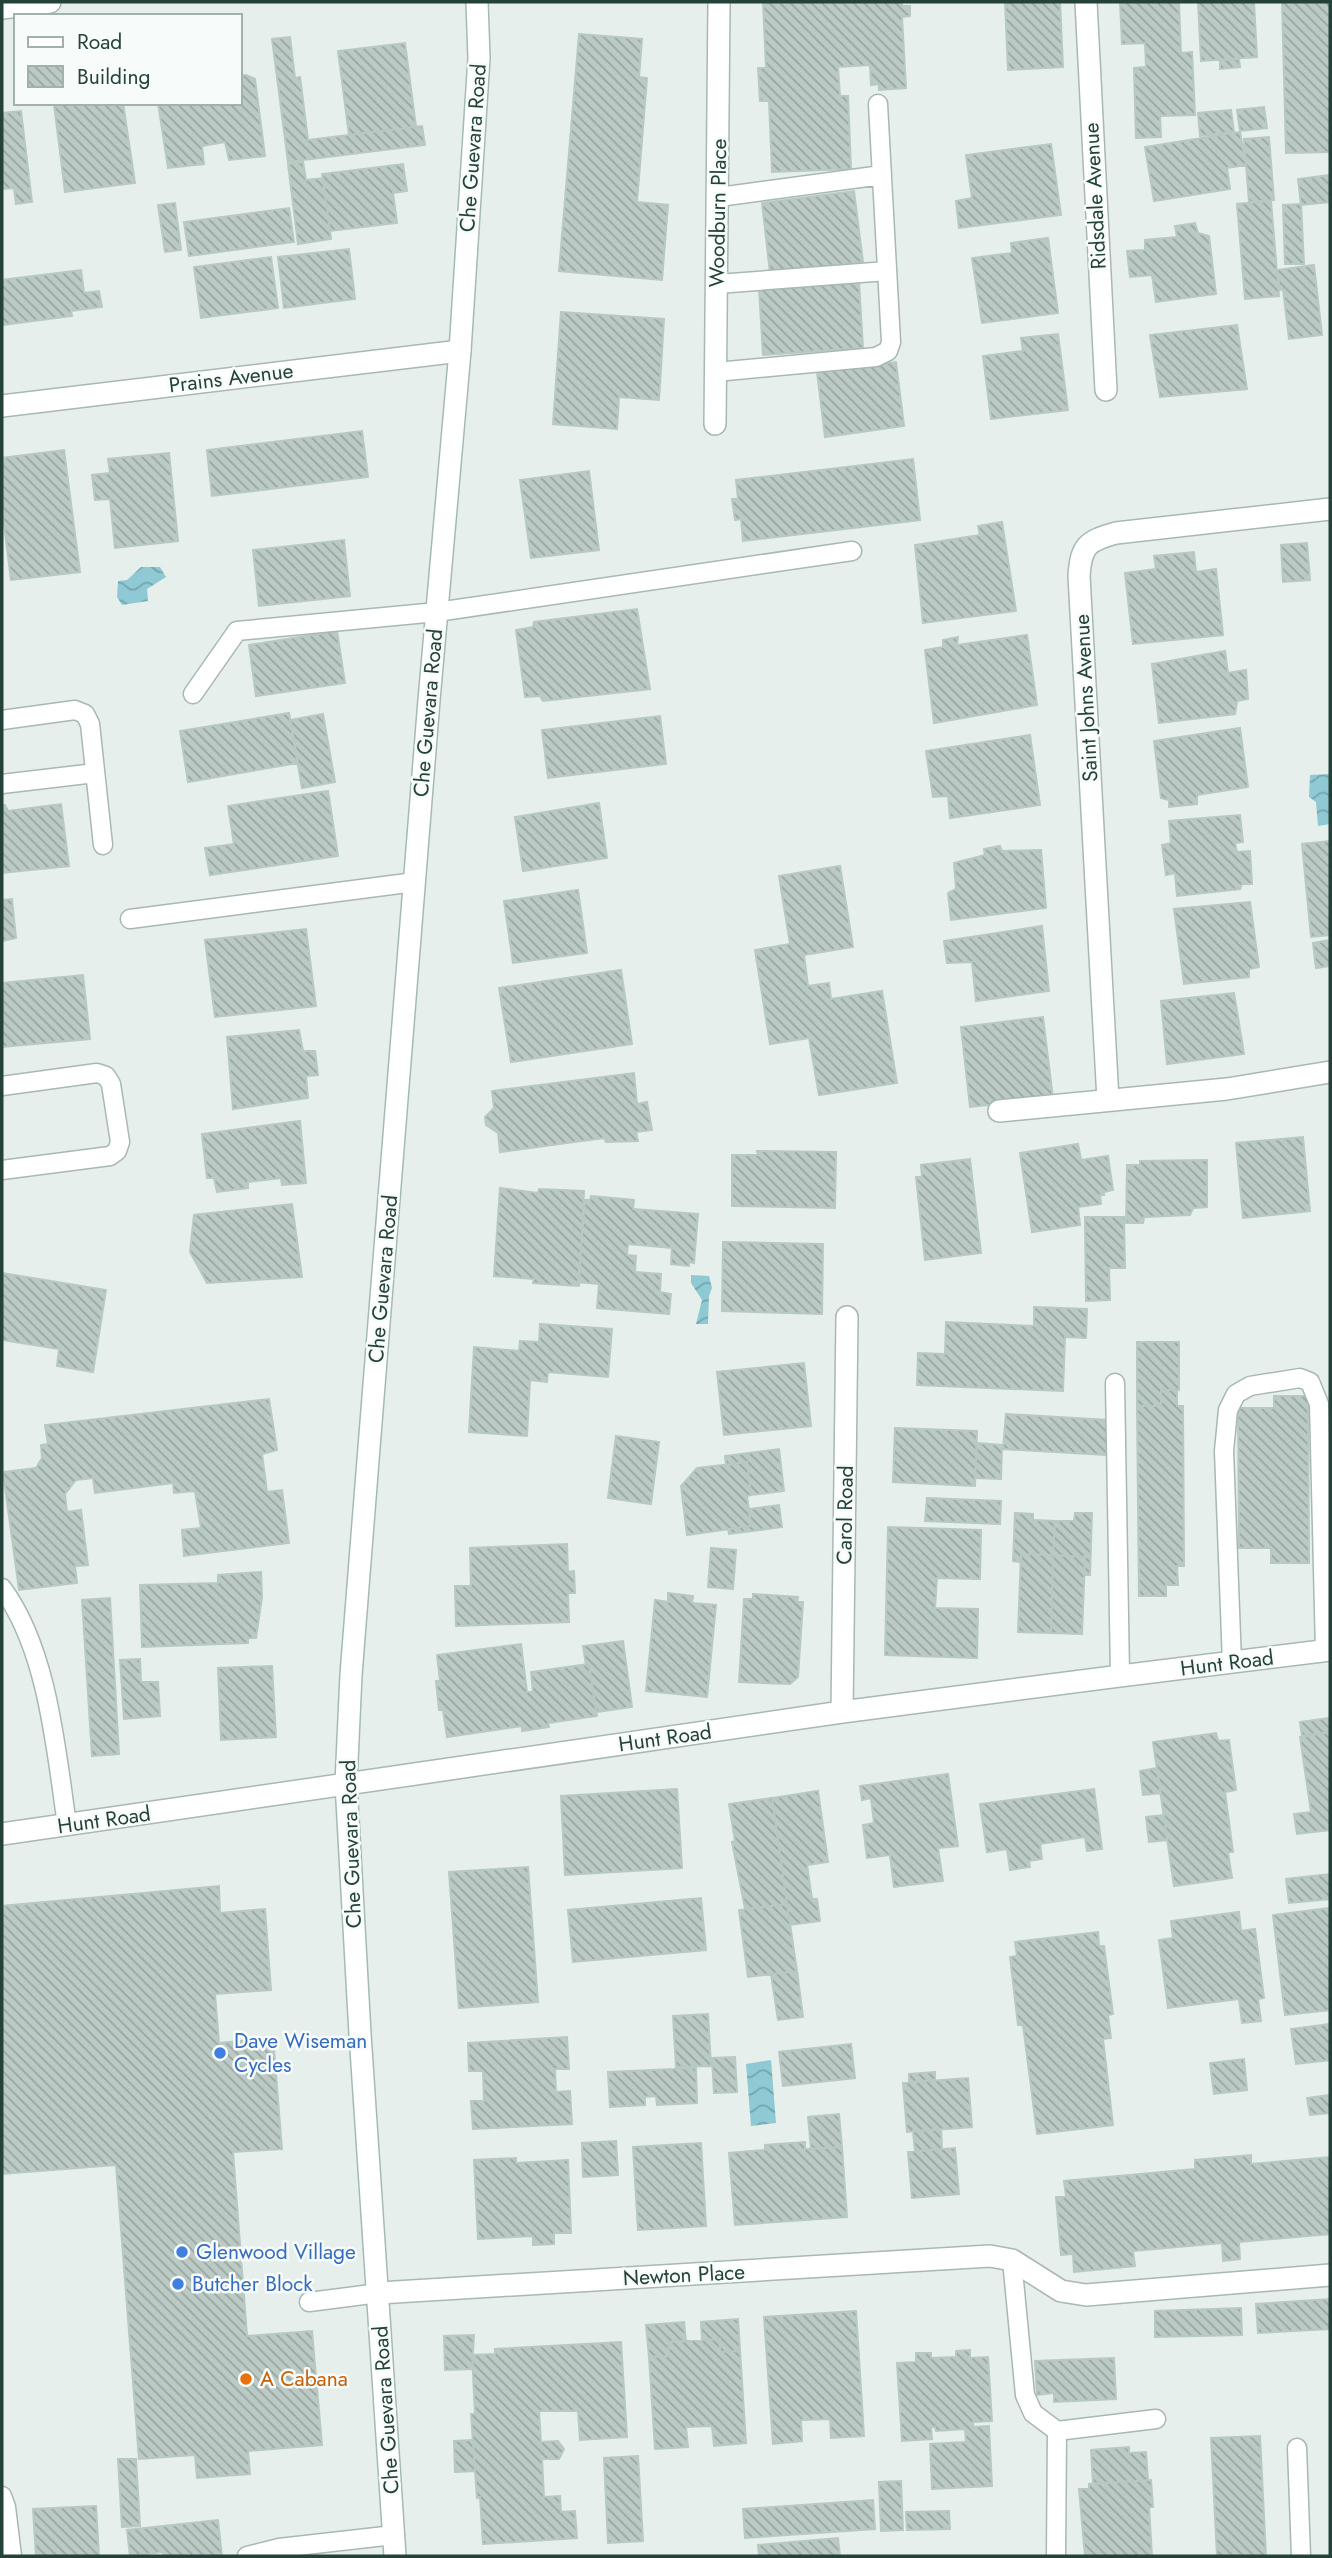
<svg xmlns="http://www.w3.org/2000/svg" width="1332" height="2558" font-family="Jost,sans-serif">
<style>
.water{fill:url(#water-waves)}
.building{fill:url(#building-back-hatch);stroke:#b8c9c2;stroke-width:2}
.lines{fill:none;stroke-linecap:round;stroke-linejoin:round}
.service-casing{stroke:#a8b8b2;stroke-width:21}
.minor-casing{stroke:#a8b8b2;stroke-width:24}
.secondary-casing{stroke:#a4bbb3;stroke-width:24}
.service{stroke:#fff;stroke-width:18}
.minor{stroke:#fff;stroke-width:21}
.secondary{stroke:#fff;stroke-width:21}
.shop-dot{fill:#3f7fe0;stroke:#f7fbf9;stroke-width:2.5}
.food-dot{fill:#e8710a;stroke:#f7fbf9;stroke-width:2.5}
.labels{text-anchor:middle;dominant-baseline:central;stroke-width:5;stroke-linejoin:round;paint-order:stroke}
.street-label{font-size:21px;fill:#24423a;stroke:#f7fbf9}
.shop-label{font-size:21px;fill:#366cbe;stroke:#f7fbf9;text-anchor:start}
.food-label{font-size:21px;fill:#c56008;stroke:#f7fbf9;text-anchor:start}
</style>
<defs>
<pattern id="water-waves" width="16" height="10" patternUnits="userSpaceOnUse" patternTransform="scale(1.75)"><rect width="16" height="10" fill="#8ec9d4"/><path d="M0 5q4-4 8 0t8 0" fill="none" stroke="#74a5ad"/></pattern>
<pattern id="building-back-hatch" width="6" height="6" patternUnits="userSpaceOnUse" patternTransform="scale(1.75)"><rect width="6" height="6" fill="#bbcac4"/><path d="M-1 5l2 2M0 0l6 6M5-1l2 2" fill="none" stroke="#98a6a0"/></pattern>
</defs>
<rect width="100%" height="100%" fill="#e6efeb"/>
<path class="water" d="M141,567H160L166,577L147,589L148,601L122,605L117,597L118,581L127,580Z
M1330,774V824L1318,826L1316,802L1309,797L1310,775Z
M691,1275L709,1276L712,1288L709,1296L708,1324H696L702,1300L691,1283Z
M771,2060L776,2123L751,2126L746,2064Z"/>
<path class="building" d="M763,2H902V6H910V16L902,17L906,88L879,90V84L871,85L870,65L838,67L840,96H848L851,169L772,172L769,101H760L758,68H766Z
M1005,2H1060L1063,67L1008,70Z
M1120,2H1179L1181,53L1192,52L1195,115L1160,116L1161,137L1136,138L1134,68L1146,67L1145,43L1122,44Z
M1198,2H1254L1257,57L1201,61Z
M1282,2H1330V152L1286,153Z
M579,34L642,39L639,77L647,78L637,202L668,205L662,280L559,271Z
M290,37L295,78L300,77L308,140L422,126L425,145L288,162L272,39Z
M405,43L416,127L349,135L338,51Z
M1239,59L1240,67L1220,69V60Z
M240,75H246L255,79L265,156L229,160L225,142L202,146L204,164L168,168L158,103H240Z
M123,103L135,183L65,192L54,104Z
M1264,107L1267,128L1240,131L1237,110Z
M1231,110L1234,132L1200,136L1198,113Z
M21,111L32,202L16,204L14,188L2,189V113Z
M1240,132L1246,165L1227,168L1230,189L1154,201L1145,147Z
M1269,137L1274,200L1249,202L1244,139Z
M1051,144L1061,215L959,228L956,201L972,198L966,155Z
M303,162L306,180L323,178L331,239L298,244L288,164Z
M403,164L407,191L393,193L397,223L330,231L322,174Z
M1330,175V202L1301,205L1298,179Z
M854,191L863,262L770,273L762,203Z
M1271,201L1279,296L1245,299L1237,204Z
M175,203L181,250L165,252L158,205Z
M1301,204L1304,264H1285L1283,205Z
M289,208L294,242L189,256L184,222Z
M1195,223L1198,233L1209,236L1216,294L1156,302L1152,275L1130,277L1127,251L1145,250V240L1177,237L1175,226Z
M1048,238L1058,313L982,323L972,258L1012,253L1011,243Z
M349,249L355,299L284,308L278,257Z
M271,257L278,308L201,318L194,267Z
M1314,265L1322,335L1289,339L1283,289L1280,290L1277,270Z
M81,270L84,293L99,291L102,307L71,311L72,316L2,325V280Z
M859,282L863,348L763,355L759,289Z
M561,312L664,319L659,400L619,397L617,429L553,424Z
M1237,325L1247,389L1160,397L1150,335Z
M1058,334L1068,410L991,419L983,356L1023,351L1021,338Z
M896,362L904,426L825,437L817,372Z
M362,431L368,477L212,496L207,450Z
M64,450L80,572L11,580L2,508V458Z
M169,453L178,541L115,548L110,499L95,500L92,475L110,473L108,459Z
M913,459L920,520L743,541L741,519L735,520L732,499H738L736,480Z
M589,471L599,550L531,558L520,480Z
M1002,522L1016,611L923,623L915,545L980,535L978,526Z
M344,540L350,596L259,606L253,550Z
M1307,543L1310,580L1283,582L1281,545Z
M1194,552L1196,572L1216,569L1223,635L1133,644L1125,573L1156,569L1154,556Z
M637,609L650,689L543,701L540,696L525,697L516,630L533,627L534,622Z
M337,631L345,683L256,696L249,645Z
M1027,635L1037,705L934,723L925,650L943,647V640L958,637L957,645Z
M1225,651L1228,673L1246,670L1248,699L1237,701L1235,714L1159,723L1152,664Z
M289,713L298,763L188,782L180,731Z
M323,714L335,782L302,788L290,720Z
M660,716L666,764L548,778L542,730Z
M1240,728L1248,787L1197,795V804L1169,807V800L1161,798L1154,741Z
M1030,735L1040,805L950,818L948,796L933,797L926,751Z
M328,791L338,856L210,875L205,848L234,844L228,806Z
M599,803L607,858L523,871L515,817Z
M61,804L69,866L2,873V805H5L8,811Z
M1240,815L1243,842L1235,843L1237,852L1250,851L1252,884H1242L1240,889L1177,896L1175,873L1166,875L1162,845L1171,843L1169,821Z
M1330,841V935L1311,937L1302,844Z
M1000,846L1002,851L1041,850L1046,908L951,920L948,893L956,889L954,863L985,855L984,849Z
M840,866L853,947L804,955L808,986L829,983L831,999L882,991L897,1083L819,1095L809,1038L770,1044L755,950L790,944L779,876Z
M578,890L587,953L513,963L504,901Z
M12,899L16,938L2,941V900Z
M1250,902L1259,967L1249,969V977L1184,984L1174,909Z
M1042,926L1049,991L976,1001L972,962L947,963L944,941Z
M306,929L316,1006L215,1017L205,940Z
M1330,940V966L1316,968L1313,943Z
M621,970L632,1044L511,1062L499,988Z
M83,975L90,1039L2,1047V981V983Z
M1234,993L1244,1054L1167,1064L1161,1001Z
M1043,1017L1053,1098L970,1107L961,1027Z
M299,1030L303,1051H315L318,1075L306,1076L308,1098L233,1109L227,1037Z
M634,1073L637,1104L647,1102L652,1130L636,1132L638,1141L606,1142L604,1138L500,1152L498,1133L486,1125L485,1117L494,1108L492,1091Z
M300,1121L306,1183L282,1185L281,1178L248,1182V1188L217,1192L214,1178H207L202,1134Z
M1303,1137L1310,1211L1243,1218L1236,1143Z
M1078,1144L1081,1160L1108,1156L1113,1190L1104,1192V1195H1100L1101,1204L1078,1207L1080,1225L1032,1232L1020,1153Z
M757,1151L836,1152L835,1208L732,1206V1155H758Z
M970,1159L981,1253L925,1260L916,1177H922L921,1165Z
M1207,1160V1207L1193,1208L1190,1215L1144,1217L1143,1223H1126L1127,1165H1140V1161Z
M500,1188L538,1193L539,1189L584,1191L579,1286L533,1283L534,1279L494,1276Z
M591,1196L634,1200L633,1209L698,1214L694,1263L689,1262V1266L671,1264L672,1248L628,1244L627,1255L636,1256L635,1272L661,1274L660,1292L671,1294L669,1314L597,1308L599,1284L578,1282L585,1200H590Z
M292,1204L302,1277L207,1283L190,1252L194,1215Z
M1085,1217H1124L1125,1268H1109L1110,1300L1086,1301Z
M723,1242L823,1244L822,1314L722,1311Z
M2,1273L106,1290L93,1372L57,1366L59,1349L2,1340Z
M1034,1307L1087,1309L1086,1338L1065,1337L1063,1391L917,1385L918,1353L945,1354L946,1322L1034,1326Z
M540,1324L612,1329L608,1377L548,1372L547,1382L530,1380L527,1436L469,1432L474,1347L519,1351L520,1341L539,1342Z
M1137,1342H1179V1390H1161V1406H1137Z
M804,1363L811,1426L724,1435L717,1372Z
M1161,1390H1177V1406H1183L1184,1566H1177L1178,1585H1166V1596H1139L1137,1406H1161Z
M1274,1396H1308L1309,1563H1271V1548H1239L1238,1408H1274Z
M269,1399L277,1450L262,1454L267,1492L282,1490L289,1543L184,1556L182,1530L201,1528L195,1491L174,1493L173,1483L95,1493L93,1478L76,1480L65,1494L67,1512L81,1510L88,1565L75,1566L77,1583L19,1590L3,1472L36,1468L42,1458L41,1445L48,1444L45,1425Z
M1006,1414L1108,1420L1106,1455L1003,1449Z
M895,1428L977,1431L975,1486L893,1482Z
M616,1436L659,1442L651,1504L608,1498Z
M977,1443L1002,1445L1001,1479L975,1478Z
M779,1449L784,1491L751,1495L747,1462L726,1465L725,1456Z
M747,1462L751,1495L747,1496L751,1526L687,1535L681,1486L697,1468Z
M927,1498L1001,1501L1000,1524L925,1521Z
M779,1505L782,1527L729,1534L728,1529L751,1526L749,1509Z
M1015,1513L1033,1514V1520L1055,1521L1053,1555L1021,1554V1562L1013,1561Z
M1075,1513H1092L1090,1575H1084L1085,1557L1053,1555L1055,1521H1074Z
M888,1527L981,1530L980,1579L937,1578L935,1608L978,1609L977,1658L885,1655Z
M567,1544L568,1572L574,1571L575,1593H568L569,1622L456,1626L455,1586H471L470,1548Z
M711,1548L736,1550L733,1589L708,1587Z
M1021,1554L1053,1555L1051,1633L1018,1632Z
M1053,1555L1085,1557L1082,1634L1051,1633Z
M261,1572L262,1597L256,1638H248V1643L142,1647L140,1585L218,1583V1575Z
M668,1593L693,1596L692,1603L716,1605L707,1697L646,1691L655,1600L668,1602Z
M753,1594L798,1597L797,1602H803L798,1677L790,1684L739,1682L744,1599H753Z
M110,1598L119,1754L92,1756L82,1600Z
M623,1641L632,1707L596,1712L589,1664L586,1665L583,1646Z
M521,1644L527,1692H533L531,1672L589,1664L597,1716L548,1723L549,1727L522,1731V1726L447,1737L443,1710H439L436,1681H440L437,1655Z
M140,1659L141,1682H158L160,1716L124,1719L120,1660Z
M272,1666L276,1737L221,1740L218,1668Z
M1330,1718V1732L1302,1736L1300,1722Z
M1330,1732V1830L1297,1834L1294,1814L1311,1812L1300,1737Z
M1216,1733L1218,1741L1229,1740L1236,1790L1225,1792L1233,1852H1228L1232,1878L1174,1886L1153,1742Z
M1157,1768L1161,1793L1143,1795L1140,1771Z
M948,1774L958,1846L938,1848L943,1881L894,1887L890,1855L867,1858L863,1825L874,1823L871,1798L862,1800L860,1786Z
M677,1789L682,1868L565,1875L561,1796Z
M1094,1789L1102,1849L1087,1851L1085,1837L1040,1844L1042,1859L1029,1861L1030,1867L1010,1870L1007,1849L987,1852L980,1804Z
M818,1791L828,1862L807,1865L812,1899H817L820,1921L790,1925L772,1798Z
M772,1798L787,1904L745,1909L732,1842L735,1841L729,1804Z
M1164,1815L1167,1840L1149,1842L1146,1817Z
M528,1867L538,2002L459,2008L449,1872Z
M1330,1874V1899L1289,1903L1286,1879Z
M219,1886L220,1913L265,1909L271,1990L215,1994L219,2043L273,2038L282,2149L233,2152L247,2336L312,2331L322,2445L248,2451L250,2474L197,2478L195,2455L139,2459L116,2165L2,2174V1906Z
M701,1898L706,1950L573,1962L568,1910Z
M787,1904L797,1971L748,1977L739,1910Z
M1330,1908V2010L1285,2015L1273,1915Z
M1239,1912L1241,1931L1255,1929L1264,1998L1258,1999L1261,2021L1242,2023L1239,1999L1168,2008L1159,1940L1173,1938L1171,1921Z
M1098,1932L1099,1946H1104L1113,2014L1108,2015L1111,2038L1103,2039L1113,2125L1037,2134L1023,2025H1018L1010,1957L1017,1956L1015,1942Z
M797,1971L803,2017L778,2020L771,1974Z
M708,2014L711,2066L676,2067L673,2016Z
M1330,2024V2060L1296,2064L1291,2029Z
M567,2037L569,2069H555L556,2092L570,2091L572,2124L473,2129L471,2101H484L483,2071H469L468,2043Z
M851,2044L855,2078L783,2086L779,2052Z
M735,2057L737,2092L714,2093L712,2058Z
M1244,2059L1247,2090L1214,2094L1210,2063Z
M696,2068L697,2103L657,2105L656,2096L645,2097V2105L610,2107L608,2072Z
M935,2072V2080L909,2082V2074Z
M968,2078L972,2127L907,2132L903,2083Z
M1330,2095V2113L1310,2115L1307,2098Z
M839,2114L842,2147L811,2149L808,2117Z
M941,2129L942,2149L915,2151L913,2131Z
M616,2141L618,2175L583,2177L582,2143Z
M805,2142V2149L842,2147L847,2217L735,2225L729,2153L765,2150V2145Z
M701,2143L706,2226L638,2230L633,2147Z
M955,2148L959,2194L912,2198L908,2152Z
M1251,2155V2164L1330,2157V2234L1239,2242L1240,2259L1223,2261L1222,2243L1133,2251L1135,2266L1074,2272L1073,2254L1061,2255L1056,2197H1066L1064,2181L1195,2169V2160Z
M516,2158V2163L568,2160L571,2233H554V2244L533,2245V2236L478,2239L474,2160Z
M1330,2299V2329L1258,2333L1256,2304Z
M1241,2308L1242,2335L1155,2337V2311Z
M856,2311L864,2436L831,2438L830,2419L801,2420L802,2441L773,2444L764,2317Z
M738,2319L740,2351L720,2352V2339L702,2340L701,2322Z
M684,2322L686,2341L668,2342L669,2356L649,2357L646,2325Z
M474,2335L472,2369L445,2370L444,2336Z
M720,2339V2352L740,2351L746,2443L714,2446L712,2426L686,2427L688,2447L655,2449L649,2357L669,2356L668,2342Z
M621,2342L627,2437L580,2440L578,2411H539L541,2442L558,2441L564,2449L559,2459H542L544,2497L560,2496L561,2512L575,2511L577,2538L483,2544L480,2497L477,2498L471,2414H475L472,2355L495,2354V2349Z
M970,2350V2358L988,2357L992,2421L973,2422V2427L989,2426L992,2486L932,2489L930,2444L966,2442L965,2429L936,2431L935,2427H931L932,2439L902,2441L897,2363L916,2362V2353H931V2358L956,2357V2351Z
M1114,2358L1116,2399L1054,2402V2393L1037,2395L1035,2361Z
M1260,2436L1266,2556H1217L1211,2438Z
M473,2440L475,2471L455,2472L454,2441Z
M1129,2447V2453L1146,2452L1148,2480L1093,2484L1091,2450Z
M638,2456L643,2541L608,2543L604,2458Z
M118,2459H136L140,2526L122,2527Z
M1151,2480L1153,2507H1149L1152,2556H1085L1079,2489H1089V2484Z
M901,2481L903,2530L881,2531L879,2482Z
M873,2500L875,2529L745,2538L743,2509Z
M96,2506L99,2556H36L33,2509Z
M949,2511L950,2529L907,2530L906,2512Z
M218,2520L222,2556H164L163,2552L130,2556L127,2530Z
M838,2538L840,2556H759L758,2545Z"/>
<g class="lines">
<g class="service-casing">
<path id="service" d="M719,197L882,175
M717,284L887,271
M716,372L876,357L888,351L891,342L878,104
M193,694L237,631L437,612L852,551
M2,720L75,710L85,714L90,724L103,845
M2,784L95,773
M130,919L415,882
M2,1086L97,1073L106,1076L111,1084L120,1142L117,1151L110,1156L2,1170
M1115,1383L1120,1675
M2,1588C48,1650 56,1750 67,1825
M1232,1663L1224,1451L1228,1410L1236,1394L1250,1386L1300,1378L1310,1382L1319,1404L1325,1651
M1012,2260L1025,2395L1033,2413L1057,2431L1056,2556
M309,2302L379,2293
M1057,2431L1156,2419
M1297,2448L1301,2556
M2,2496L6,2507L12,2556
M247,2556L279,2548L394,2535"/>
</g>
<g class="minor-casing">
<path id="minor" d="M1086,2L1106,390
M2,8L50,2
M2,406L460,351
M715,424L719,2
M1108,1100L1079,576C1081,546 1087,541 1116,533L1330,509
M999,1111L1227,1089L1330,1072
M842,1712L847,1317
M2,1834C282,1795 562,1751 842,1712C1005,1690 1167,1670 1330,1650
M379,2293L990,2256L1012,2260L1061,2291L1086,2295L1330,2275"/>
</g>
<g class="secondary-casing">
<path id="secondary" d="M395,2556L360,2034L346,1783L351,1675L370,1435L429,700L460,351L479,58L477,2"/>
</g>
<use href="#service" class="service"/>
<use href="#minor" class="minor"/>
<use href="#secondary" class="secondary"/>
</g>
<g class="shop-dot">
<circle cx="220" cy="2053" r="7"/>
<circle cx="182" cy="2252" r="7"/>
<circle cx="178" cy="2284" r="7"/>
</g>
<circle class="food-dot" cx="246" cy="2379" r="7"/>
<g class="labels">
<g class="street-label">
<text transform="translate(473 148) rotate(-86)">Che Guevara Road</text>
<text transform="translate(1095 196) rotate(-93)">Ridsdale Avenue</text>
<text transform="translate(718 213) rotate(-89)">Woodburn Place</text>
<text transform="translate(231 378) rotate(-7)">Prains Avenue</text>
<text transform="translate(1086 698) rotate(-93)">Saint Johns Avenue</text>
<text transform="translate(428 713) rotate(-85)">Che Guevara Road</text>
<text transform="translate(383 1279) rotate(-85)">Che Guevara Road</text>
<text transform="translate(845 1515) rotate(-89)">Carol Road</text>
<text transform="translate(1227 1663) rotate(-7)">Hunt Road</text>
<text transform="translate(665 1738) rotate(-8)">Hunt Road</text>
<text transform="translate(104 1820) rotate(-8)">Hunt Road</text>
<text transform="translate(351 1844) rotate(-92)">Che Guevara Road</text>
<text transform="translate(684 2275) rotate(-3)">Newton Place</text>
<text transform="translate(386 2410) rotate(-94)">Che Guevara Road</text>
</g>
<g class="shop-label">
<text x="234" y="2041">Dave Wiseman<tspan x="234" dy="24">Cycles</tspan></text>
<text x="196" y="2252">Glenwood Village</text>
<text x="192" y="2284">Butcher Block</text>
</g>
<g class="food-label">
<text x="260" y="2379">A Cabana</text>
</g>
</g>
<rect width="1332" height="2558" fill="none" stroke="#24423a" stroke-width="7"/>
<rect x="14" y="14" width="228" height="91" fill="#f7fbf9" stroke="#a3b1ad" stroke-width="2"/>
<rect x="28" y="37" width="35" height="10" fill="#ffffff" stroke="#a3b1ad" stroke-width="2"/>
<text x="77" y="49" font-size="21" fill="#24423a">Road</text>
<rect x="28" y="66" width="35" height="21" fill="url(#building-back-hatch)" stroke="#a3b1ad" stroke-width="2"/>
<text x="77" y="84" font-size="21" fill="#24423a">Building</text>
</svg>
